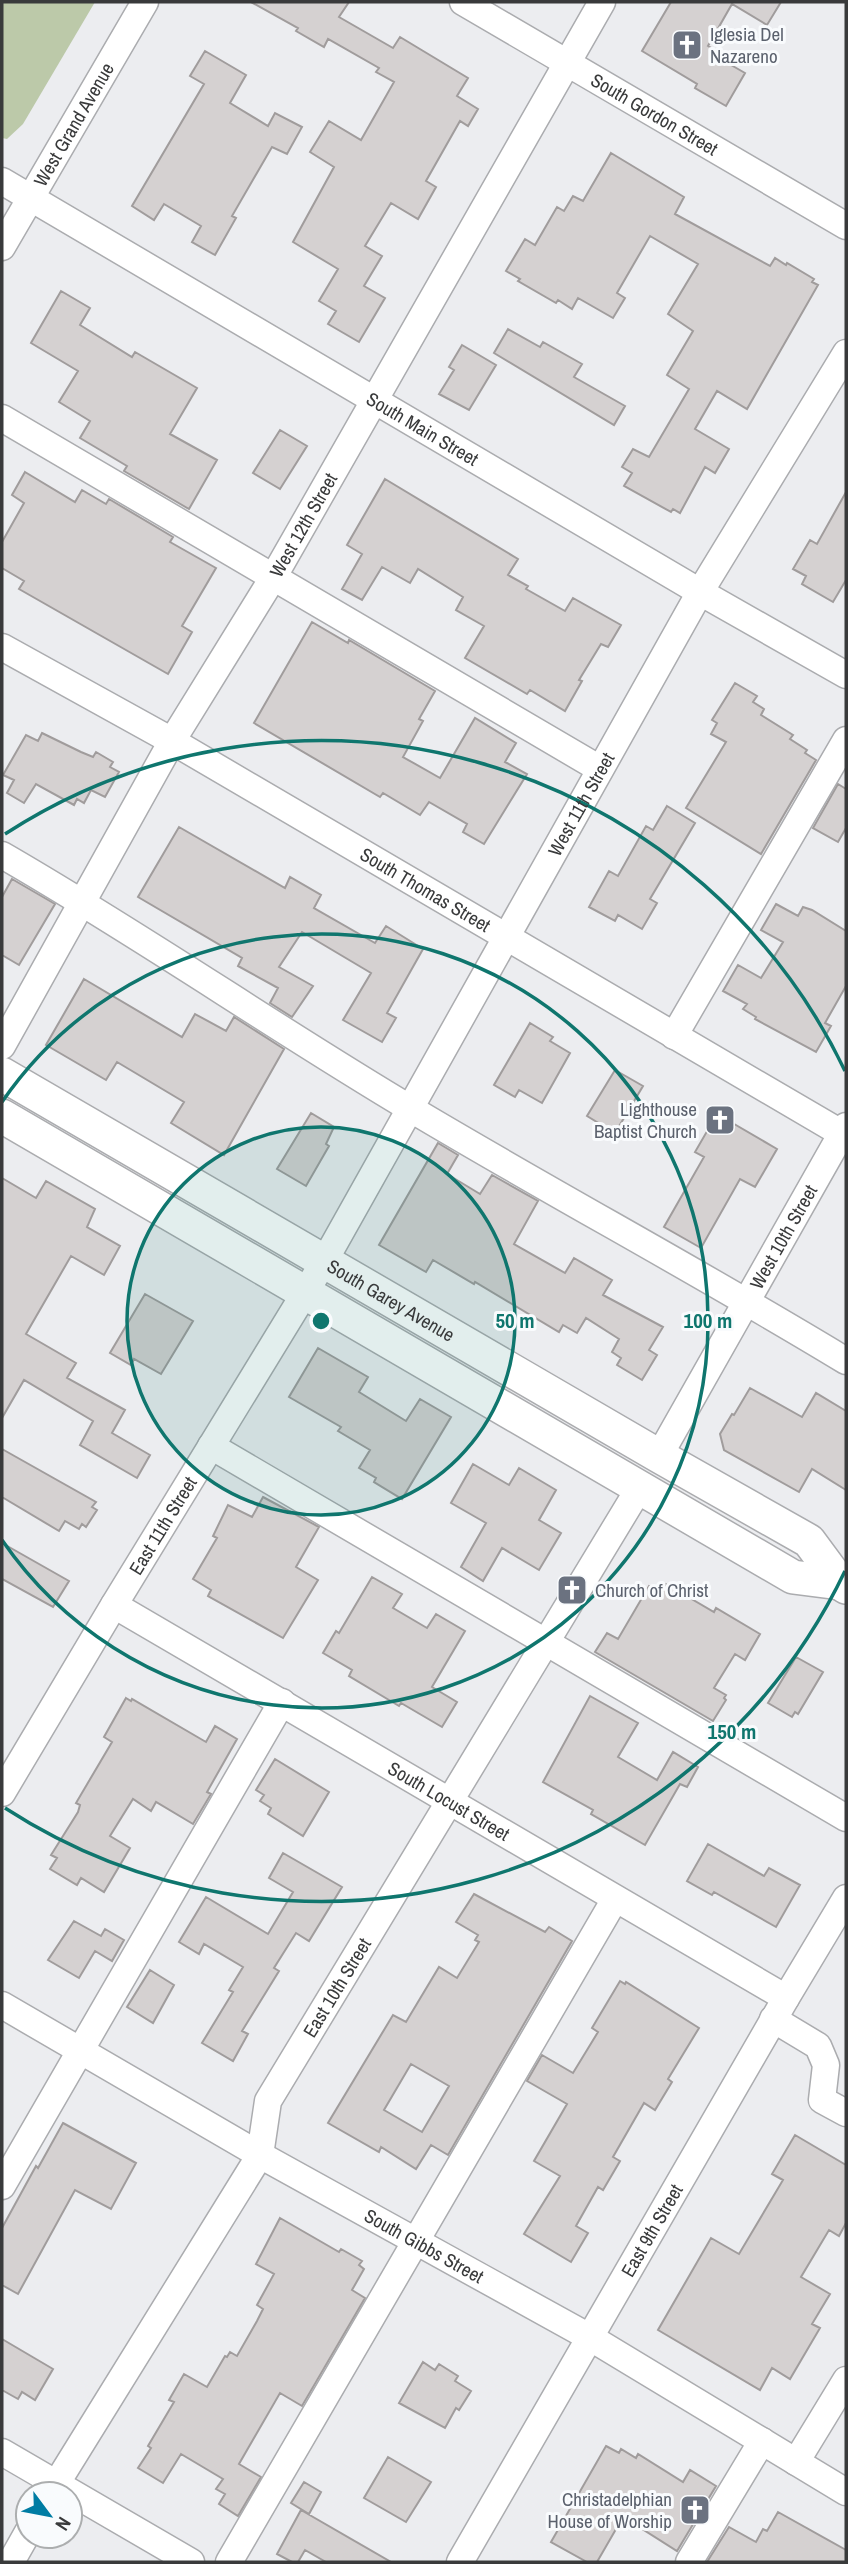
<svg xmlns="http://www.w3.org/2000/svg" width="848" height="2564" viewBox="0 0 848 2564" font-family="'Archivo Narrow',sans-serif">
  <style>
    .green { fill: #bcc9a9 }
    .building { fill: #d5d1d1; stroke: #a09c9c; stroke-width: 2; fill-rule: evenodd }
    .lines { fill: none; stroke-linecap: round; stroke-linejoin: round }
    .minor-casing { stroke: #abacaf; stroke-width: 29 }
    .major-casing { stroke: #abacaf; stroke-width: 36 }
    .minor { stroke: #fff; stroke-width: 26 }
    .major { stroke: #fff; stroke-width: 33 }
    .ring { fill: none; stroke: #0f766e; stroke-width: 3.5 }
    .labels { text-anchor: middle; stroke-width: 6; stroke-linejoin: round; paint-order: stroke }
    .worship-label { font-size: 19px; fill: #5b616d; stroke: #f9fbfd; text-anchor: start }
    .street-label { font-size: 19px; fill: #393a3b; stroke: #f9fbfd }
    .centre { fill: #0f766e; stroke: #f9fbfd; stroke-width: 3.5 }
    .ring-label { font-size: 21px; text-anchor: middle; font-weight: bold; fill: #0f766e; stroke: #f9fbfd; stroke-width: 6; stroke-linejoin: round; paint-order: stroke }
  </style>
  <rect width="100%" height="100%" fill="#ecedf0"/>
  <path class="green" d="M2,2H95L23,124L7,139L2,138Z"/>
  <path class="building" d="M251,2H349L339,17L393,48L400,37L468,78L457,96L478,109L468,126L460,121L426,181L436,187L418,219L391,203L365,246L382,256L364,286L385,298L359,342L328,324L336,311L319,301L338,269L293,242L334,167L310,152L329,121L361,140L394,82L376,72L379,68L328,39L324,47L296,31L298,28Z
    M671,2H781L767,25L732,4L708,46L715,50L712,54L745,73L726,106L695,88L697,84L642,51Z
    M205,51L246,75L230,103L268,126L275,113L302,127L287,154L272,147L232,216L236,218L215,255L192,242L201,226L164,204L154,220L132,206L204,84L190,76Z
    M611,153L684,197L675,214L770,266L775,258L786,265L787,263L814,279L812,282L818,285L747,409L717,391L695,429L729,449L715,473L705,467L680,513L673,509L671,512L624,486L632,473L622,467L633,449L649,457L689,389L667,375L693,331L668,314L698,264L650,236L617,293L625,298L613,318L578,298L572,309L558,300L556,303L518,281L520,279L506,271L525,239L535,245L557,207L564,211L573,196L583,201Z
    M61,291L90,308L80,325L132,357L135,352L197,388L170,434L217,460L189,509L124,471L127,466L80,438L90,421L59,402L78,371L31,343Z
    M508,329L540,347L543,342L582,364L574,377L625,406L614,425L494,353Z
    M462,345L496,365L469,410L439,394L454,370L449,367Z
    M280,430L307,446L280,489L253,473Z
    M25,472L75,502L82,490L106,504L109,499L173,537L170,542L216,568L182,626L192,632L168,674L19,589L24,581L2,568V542L24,503L12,495Z
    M385,479L518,559L508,575L528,586L526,589L565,611L573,598L621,625L608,647L601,644L579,680L582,681L565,711L530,690L527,694L465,658L484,626L456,610L463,597L418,569L410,583L382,567L362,600L342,589L362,554L347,545Z
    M846,492V580L833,602L802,584L806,576L793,569L810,540L817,544Z
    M312,622L348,643L349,640L435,691L419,719L423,721L403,757L440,778L475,718L516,743L505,762L527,774L484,844L463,832L467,824L429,802L420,815L383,793L380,797L254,723Z
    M735,683L757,696L753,702L764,709L761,715L793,735L790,739L807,750L805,753L816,760L761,854L686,808L726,742L711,734L717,723L712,720Z
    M42,733L81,752L93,757L96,752L113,762L110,767L119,772L105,797L91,790L84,803L77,799L74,805L36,784L24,803L7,793L14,780L3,775L26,735L38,741Z
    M838,784L846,789V828L838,842L813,828Z
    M667,806L695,823L650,899L657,903L642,929L618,915L615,921L589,907L609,871L618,876L646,826L653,830Z
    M179,827L285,888L290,877L321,895L314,908L375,943L386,926L423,949L387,1013L396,1018L382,1042L343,1020L371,973L302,932L279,967L313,986L292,1017L270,1003L278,988L238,966L242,958L138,897Z
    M12,879L55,904L19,965L2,955V897Z
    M776,904L798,916L803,907L812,910L846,931V986L825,1023L831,1026L816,1052L755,1019L756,1017L743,1009L747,1004L723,991L738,965L761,978L783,942L761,930Z
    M84,979L182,1037L195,1014L226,1031L234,1017L284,1049L224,1155L171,1123L184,1102L117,1062L106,1080L46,1045Z
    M530,1023L553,1037L550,1041L570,1053L542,1103L519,1090L515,1097L494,1085Z
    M615,1070L643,1086L615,1133L587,1116Z
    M311,1113L334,1127L326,1144L329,1146L306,1186L277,1169Z
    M717,1114L777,1149L755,1187L740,1179L701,1248L664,1227L704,1157L695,1152Z
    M438,1143L458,1155L447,1174L480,1194L492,1175L538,1201L514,1244L565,1273L574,1258L612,1280L603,1295L663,1327L649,1350L657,1355L642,1380L617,1365L621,1358L612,1352L619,1339L586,1318L577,1333L563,1325L559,1332L475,1282L474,1284L433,1260L426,1272L379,1245Z
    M2,1178L36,1198L46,1181L95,1209L87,1227L120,1246L104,1275L71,1256L26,1334L76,1363L67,1378L125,1410L112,1433L150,1455L137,1478L80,1445L93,1421L24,1380L2,1418Z
    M145,1294L193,1321L161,1374L134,1359L131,1365L110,1353Z
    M318,1348L368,1377L359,1392L406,1421L420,1399L451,1417L402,1499L374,1482L376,1478L359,1468L370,1450L338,1431L341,1427L289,1397Z
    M750,1388L802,1417L816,1393L846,1411V1490L812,1469L799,1492L724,1450L720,1434L732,1414L734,1415Z
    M2,1449L96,1502L92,1507L97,1510L86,1527L82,1524L79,1529L65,1521L59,1531L2,1497Z
    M473,1464L509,1485L519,1468L556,1490L539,1520L561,1533L539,1570L502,1548L483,1581L461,1567L486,1523L451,1503Z
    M263,1497L319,1527L296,1567L318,1580L283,1638L208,1596L211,1590L193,1579L217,1538L213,1536L228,1505L252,1517Z
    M2,1543L69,1581L53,1607L2,1579Z
    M372,1577L402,1594L393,1608L427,1628L436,1614L465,1631L432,1687L457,1702L442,1727L401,1703L399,1706L349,1676L352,1670L323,1653L336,1631L339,1633Z
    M666,1584L714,1612L716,1608L760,1634L745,1660L735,1654L714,1688L726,1695L724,1698L726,1700L713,1721L595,1652L607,1633L618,1639L649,1586L660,1592Z
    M796,1657L823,1672L798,1714L795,1712L792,1717L768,1703Z
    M590,1696L638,1723L618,1757L657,1780L673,1752L698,1767L687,1787L680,1784L645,1845L591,1814L593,1810L543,1782Z
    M126,1698L131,1701L132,1699L206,1742L215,1726L237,1739L207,1792L211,1794L193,1824L156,1802L151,1811L133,1799L110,1836L130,1848L104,1892L81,1878L77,1885L50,1869L57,1858L51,1855L78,1812L80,1805L76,1803L112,1742L104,1737Z
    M275,1759L329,1792L303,1836L268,1814L271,1808L260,1801L264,1795L256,1790Z
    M708,1844L764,1876L769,1868L800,1885L776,1927L714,1892L712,1895L687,1881Z
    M283,1853L342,1887L309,1941L296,1933L274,1968L279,1971L242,2031L248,2034L233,2061L202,2043L233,1992L229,1990L243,1967L204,1944L199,1954L179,1942L206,1897L268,1934L293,1892L269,1878Z
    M474,1894L545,1932L549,1927L572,1941L448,2155L431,2145L416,2169L381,2147L379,2152L328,2123L393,2015L406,2022L439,1967L457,1978L479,1942L475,1940L478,1935L456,1922ZM411,2064L449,2086L422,2132L384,2110Z
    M74,1921L101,1936L105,1929L124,1940L112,1961L95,1951L79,1978L48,1960Z
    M150,1970L174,1985L153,2023L127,2007Z
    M620,1981L625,1984L626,1982L699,2028L668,2079L672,2082L655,2110L644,2103L613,2157L620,2161L603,2190L598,2187L576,2226L588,2233L571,2262L524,2234L560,2176L534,2161L567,2104L527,2081L542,2055L573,2073L598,2032L592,2028Z
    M63,2123L136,2163L111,2209L75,2190L18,2294L2,2285V2228L36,2166L38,2168Z
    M795,2135L846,2165V2223L839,2236L829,2230L801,2277L830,2294L812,2324L820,2328L790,2379L772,2368L760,2390L658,2330L711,2238L739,2254L783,2180L772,2174Z
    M280,2218L339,2252L341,2249L362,2261L359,2265L364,2269L352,2290L365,2298L302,2406L280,2393L239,2464L261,2477L238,2516L219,2504L225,2494L216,2489L223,2479L181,2454L163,2483L138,2468L151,2448L148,2446L174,2402L169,2400L184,2374L207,2387L225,2356L227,2357L230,2352L237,2356L257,2321L263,2309L257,2305L274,2274L256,2264Z
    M2,2339L53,2369L35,2400L22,2392L18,2399L2,2390Z
    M423,2362L435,2370L439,2364L458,2376L455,2381L471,2391L459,2410L456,2408L445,2428L399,2403Z
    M606,2446L619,2453L621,2449L636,2458L638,2454L683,2482L690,2470L716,2486L677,2551L623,2517L597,2562H587L551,2542Z
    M388,2457L431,2482L406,2522L364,2498Z
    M304,2482L321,2492L309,2514L291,2503Z
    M301,2510L391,2562H326L305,2550L298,2562H292L277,2554Z
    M778,2512L846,2550V2562H707L729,2527L756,2542L763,2529L767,2531Z"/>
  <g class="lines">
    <g class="minor-casing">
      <g id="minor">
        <path id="s1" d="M463,2L846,226"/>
        <path id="s2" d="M2,181L700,592L846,675"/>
        <path id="s3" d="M2,247L145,2"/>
        <path d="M2,418L600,769"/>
        <path id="s4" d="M2,647L172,741L846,1136"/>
        <path d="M2,855C141,935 273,1027 411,1109C555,1195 703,1274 846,1361"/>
        <path d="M674,1036L846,740"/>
        <path id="s5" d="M2,1046L172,741L274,576L602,2"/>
        <path d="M211,1446L846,1818"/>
        <path id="s6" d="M659,1456L846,1126"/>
        <path id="s7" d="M114,1605L786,1998"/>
        <path id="s8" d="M2,1793L114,1605L325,1260L700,592L846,353"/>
        <path id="s9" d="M2,2005L260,2155L591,2338L846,2492"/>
        <path d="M773,2019L818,2046L826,2065L822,2100L846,2113"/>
        <path d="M2,2186L282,1702"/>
        <path d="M2,2452L191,2562"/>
        <path d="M796,2462L846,2380"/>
        <path id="s10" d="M50,2494L260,2155L268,2101L640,1487"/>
        <path d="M11,2562L28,2532"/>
        <path d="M229,2562L615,1899"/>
        <path id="s11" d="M460,2562L786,1998L846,1898"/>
        <path d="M689,2562L762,2441"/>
      </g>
    </g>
    <g class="major-casing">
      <g id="major">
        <path id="s12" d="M2,1074L659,1456L809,1541L840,1583L846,1587"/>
        <path d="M2,1116L793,1577L840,1583"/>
      </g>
    </g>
    <use href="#minor" class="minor"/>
    <use href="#major" class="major"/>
  </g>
  <circle cx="321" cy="1321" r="194" fill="#0f766e" fill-opacity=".12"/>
  <g class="ring">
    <circle cx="321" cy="1321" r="194"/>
    <path d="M2 1102A387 387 0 1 1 2 1540"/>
    <path d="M845 1571A581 581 0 0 1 5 1808M5 834A581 581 0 0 1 845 1071"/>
  </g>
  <defs>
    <g id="church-square" transform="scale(1.575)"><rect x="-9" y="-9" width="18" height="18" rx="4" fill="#6b7280" stroke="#f9fbfd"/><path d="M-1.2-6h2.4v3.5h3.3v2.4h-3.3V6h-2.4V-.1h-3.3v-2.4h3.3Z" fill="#fff"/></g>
  </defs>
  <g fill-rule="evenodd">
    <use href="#church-square" x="687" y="45"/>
    <use href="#church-square" x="720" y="1120"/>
    <use href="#church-square" x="572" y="1590"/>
    <use href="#church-square" x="695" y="2510"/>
  </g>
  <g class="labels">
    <g class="worship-label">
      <text x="710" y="41">Iglesia Del<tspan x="710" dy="22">Nazareno</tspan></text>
      <text x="697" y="1116" text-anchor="end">Lighthouse<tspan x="697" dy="22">Baptist Church</tspan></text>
      <text x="595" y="1597">Church of Christ</text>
      <text x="672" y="2506" text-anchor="end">Christadelphian<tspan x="672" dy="22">House of Worship</tspan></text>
    </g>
    <g class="street-label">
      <text dy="7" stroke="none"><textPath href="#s1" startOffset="222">South Gordon Street</textPath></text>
      <text dy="7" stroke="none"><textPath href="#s3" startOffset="142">West Grand Avenue</textPath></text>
      <text dy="7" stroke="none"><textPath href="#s2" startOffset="488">South Main Street</textPath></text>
      <text dy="7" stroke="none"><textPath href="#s5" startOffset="602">West 12th Street</textPath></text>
      <text dy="7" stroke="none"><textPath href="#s8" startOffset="1146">West 11th Street</textPath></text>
      <text dy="7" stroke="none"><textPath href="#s4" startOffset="488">South Thomas Street</textPath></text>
      <text dy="7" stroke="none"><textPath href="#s6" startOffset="252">West 10th Street</textPath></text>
      <text dy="7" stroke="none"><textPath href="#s12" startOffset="450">South Garey Avenue</textPath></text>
      <text dy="7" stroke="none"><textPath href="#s8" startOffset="312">East 11th Street</textPath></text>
      <text dy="7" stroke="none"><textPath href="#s7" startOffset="388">South Locust Street</textPath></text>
      <text dy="7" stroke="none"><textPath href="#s10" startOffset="586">East 10th Street</textPath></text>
      <text dy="7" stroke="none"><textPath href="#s11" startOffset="383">East 9th Street</textPath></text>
      <text dy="7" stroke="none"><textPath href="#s9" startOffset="486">South Gibbs Street</textPath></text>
    </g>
  </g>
  <circle cx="321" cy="1321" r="10" class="centre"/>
  <g class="ring-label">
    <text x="515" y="1328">50 m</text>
    <text x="708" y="1328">100 m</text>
    <text x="732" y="1739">150 m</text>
  </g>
  <rect width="848" height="2564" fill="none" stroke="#393a3b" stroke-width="7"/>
  <g transform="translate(49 2515) rotate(122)"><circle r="33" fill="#f9fbfd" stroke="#acaeaf" stroke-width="2"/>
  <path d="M0-5L12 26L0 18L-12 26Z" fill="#007ca3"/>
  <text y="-10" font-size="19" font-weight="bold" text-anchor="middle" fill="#393a3b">N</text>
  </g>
</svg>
